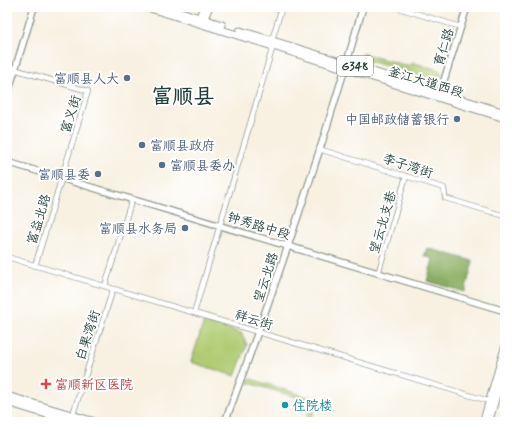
<svg xmlns="http://www.w3.org/2000/svg" width="512" height="429" viewBox="0 0 512 429" font-family="Mynerve,'LXGW WenKai TC',sans-serif">
  <style>
    .green { fill: #afca70; stroke: #678452 }
    .forest { fill: #8bae62; stroke: #55764b }
    .lines { fill: none; stroke-linecap: round; stroke-linejoin: round }
    .minor-casing { stroke: #8c978b; stroke-width: 6 }
    .tertiary-casing { stroke: #8c978b; stroke-width: 8 }
    .secondary-casing { stroke: #8c978b; stroke-width: 8 }
    .primary-casing { stroke: #8c978b; stroke-width: 9 }
    .minor { stroke: #fff; stroke-width: 4.5 }
    .tertiary { stroke: #fff; stroke-width: 5.5 }
    .secondary { stroke: #fff; stroke-width: 6 }
    .primary { stroke: #fff; stroke-width: 7 }
    .service-dot { fill: #5c6f8a; stroke: #fff; stroke-width: 1.5 }
    .health-dot { fill: #e0444e; stroke: #fff; stroke-width: 1.5 }
    .culture-dot { fill: #0f9aa8; stroke: #fff; stroke-width: 1.5 }
    .labels { text-anchor: middle; stroke-width: 4; stroke-linejoin: round; paint-order: stroke }
    .shield { fill: #fff; stroke: #627771; stroke-width: 1 }
    .shield-label { font-size: 12px; font-weight: bold; fill: #1f3d34 }
    .street-label { font-size: 13px; fill: #1f3d34; stroke: #fff }
    .service-label { font-size: 13px; fill: #4e5e75; stroke: #fff; text-anchor: end }
    .health-label { font-size: 13px; fill: #be3a42; stroke: #fff; text-anchor: start }
    .culture-label { font-size: 13px; fill: #0d838f; stroke: #fff; text-anchor: start }
    .town-label { font-size: 21px; font-weight: bold; fill: #1f3d34; stroke: #fff }
  </style>
  <rect width="100%" height="100%" fill="#fff"/>
  <filter id="ink" filterUnits="userSpaceOnUse"><feTurbulence type="fractalNoise" baseFrequency=".025" numOctaves="2"/><feDisplacementMap in="SourceGraphic" scale="8" xChannelSelector="R" yChannelSelector="G"/><feConvolveMatrix kernelMatrix="1 2 1 2 8 2 1 2 1" color-interpolation-filters="sRGB"/></filter>
  <filter id="wash" filterUnits="userSpaceOnUse"><feTurbulence type="fractalNoise" baseFrequency=".012" numOctaves="4" result="noise"/><feDisplacementMap in="SourceGraphic" scale="16" xChannelSelector="R" yChannelSelector="G"/><feGaussianBlur stdDeviation="0.9" result="paint"/><feColorMatrix in="noise" values="0 0 0 0 0 0 0 0 0 0 0 0 0 0 0 0 0 1.4 0 .05"/><feComposite in="paint" operator="in"/></filter>
  <g filter="url(#wash)">
    <rect width="100%" height="100%" fill="#f8f1e2"/>
    <path class="green" d="M362,53L407,66L414,63L439,70L442,74L441,76L434,80L366,60Z
      M204,321L241,333L247,345L235,376L191,362Z
      M248,378L318,400L310,422H305L310,407L306,400L249,383L246,382Z"/>
    <path class="forest" d="M427,248L473,261L465,292L427,281L433,259L424,256Z"/>
  </g>
  <g filter="url(#ink)">
    <g class="lines">
      <g class="minor-casing">
        <path id="minor" d="M395,7L461,27
          M272,40L282,7
          M7,67L88,91L35,266
          M319,149L444,188L445,198L505,216
          M7,257L492,402
          M378,274L406,176
          M105,286L132,199
          M194,313L273,46
          M74,411L113,289"/>
      </g>
      <g class="tertiary-casing">
        <path id="tertiary" d="M440,93L467,7
          M7,96L34,7
          M7,162L505,311
          M225,422C276,286 323,147 363,7"/>
      </g>
      <g class="secondary-casing">
        <path id="secondary" d="M198,23L203,7
          M203,23L209,7
          M483,422L505,346
          M489,422L505,366"/>
      </g>
      <g class="primary-casing">
        <path id="primary" d="M147,7L505,118
          M171,9L222,25
          M240,31L505,113
          M7,396L95,422
          M7,402L73,422"/>
      </g>
      <use href="#minor" class="minor"/>
      <use href="#tertiary" class="tertiary"/>
      <use href="#secondary" class="secondary"/>
      <use href="#primary" class="primary"/>
    </g>
  </g>
  <g class="service-dot">
    <circle cx="127" cy="78" r="4"/>
    <circle cx="457" cy="119" r="4"/>
    <circle cx="142" cy="145" r="4"/>
    <circle cx="162" cy="165" r="4"/>
    <circle cx="98" cy="174" r="4"/>
    <circle cx="185" cy="228" r="4"/>
  </g>
  <path class="health-dot" d="M44 378h4v4h4v4h-4v4h-4v-4h-4v-4h4z"/>
  <circle class="culture-dot" cx="285" cy="405" r="4"/>
  <g class="labels">
    <rect class="shield" x="337" y="56" width="36" height="20" rx="3"/>
    <g class="shield-label">
      <text x="355" y="70">G348</text>
    </g>
    <g class="street-label">
      <text transform="translate(443 47) rotate(-73)" y="5">育仁路</text>
      <text transform="translate(426 81) rotate(17)" y="5">釜江大道西段</text>
      <text transform="translate(70 114) rotate(-73)" y="5">富义街</text>
      <text transform="translate(408 165) rotate(18)" y="5">李子湾街</text>
      <text transform="translate(38 219) rotate(-73)" y="5">富益北路</text>
      <text transform="translate(382 222) rotate(-74)" y="5">望云北支巷</text>
      <text transform="translate(259 225) rotate(17)" y="5">钟秀路中段</text>
      <text transform="translate(265 277) rotate(-72)" y="5">望云北路</text>
      <text transform="translate(254 319) rotate(17)" y="5">祥云街</text>
      <text transform="translate(87 335) rotate(-72)" y="5">白果湾街</text>
    </g>
    <g class="service-label">
      <text x="119" y="83">富顺县人大</text>
      <text x="449" y="124">中国邮政储蓄银行</text>
      <text x="150" y="150" text-anchor="start">富顺县政府</text>
      <text x="170" y="170" text-anchor="start">富顺县委办</text>
      <text x="90" y="179">富顺县委</text>
      <text x="177" y="233">富顺县水务局</text>
    </g>
    <g class="health-label">
      <text x="55" y="389">富顺新区医院</text>
    </g>
    <g class="culture-label">
      <text x="293" y="410">住院楼</text>
    </g>
    <g class="town-label">
      <text x="183" y="103">富顺县</text>
    </g>
  </g>
  <rect width="512" height="429" fill="none" stroke="#fff" stroke-width="24"/>
</svg>
